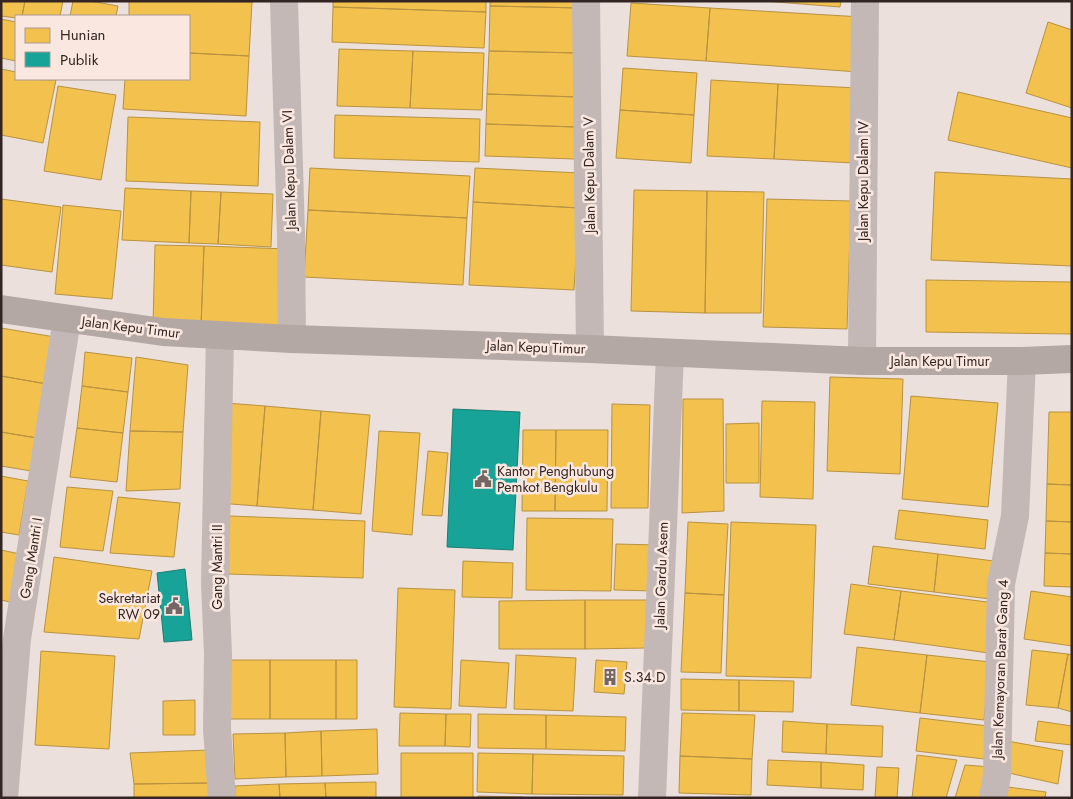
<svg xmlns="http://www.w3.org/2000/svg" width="1073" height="799" viewBox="0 0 1073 799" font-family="Jost,sans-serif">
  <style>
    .homes { fill: #f2c14e; stroke: #b99241 }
    .public { fill: #17a398; stroke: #1f7d75 }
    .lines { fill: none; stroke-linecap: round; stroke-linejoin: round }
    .street { stroke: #c3b8b5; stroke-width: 28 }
    .secondary { stroke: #b4a8a5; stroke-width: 28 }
    .labels { text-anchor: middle; stroke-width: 5; stroke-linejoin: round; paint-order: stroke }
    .street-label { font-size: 14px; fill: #332524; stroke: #fae8e0 }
    .poi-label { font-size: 14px; fill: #332524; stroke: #fae8e0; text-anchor: start }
  </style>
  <rect width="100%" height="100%" fill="#ebe0db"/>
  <path class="homes" d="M1,1H25L22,16H16V18L1,16Z
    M25,1H63L60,16H22Z
    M73,1H90L118,6L116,16H70Z
    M129,1L252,2L249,56L189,53V16H129Z
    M333,1H486V12L333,7Z
    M490,1H581L580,8L490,6Z
    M764,1H841L840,7Z
    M631,3L710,8L706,61L627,56Z
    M490,6L580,8L579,53L489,51Z
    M333,7L486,12L484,48L332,42Z
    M710,8L862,17L858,72L706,61Z
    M1,19L16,22V61L1,58Z
    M1048,22L1072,30V108L1026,93Z
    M339,49L413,51L410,108L337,106Z
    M413,51L484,53L482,110L410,108Z
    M489,51L579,53L578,97L487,94Z
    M189,53L249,56L246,116L123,109L125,79H189Z
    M623,68L697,73L694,115L620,110Z
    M1,69L16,72V79L56,80L43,143L1,135Z
    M711,80L778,84L774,159L707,156Z
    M778,84L857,88L854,163L774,159Z
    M58,86L116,95L101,180L44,171Z
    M958,92L1072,118V168L948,140Z
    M487,94L578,97L576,127L486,124Z
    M620,110L694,115L691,163L616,158Z
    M335,115L480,119L479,162L334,158Z
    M128,117L260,122L258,186L126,181Z
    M486,124L576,127L575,159L485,156Z
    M310,168L470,176L467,218L308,210Z
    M475,168L580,173L579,208L473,202Z
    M935,172L1072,179V266L931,260Z
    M125,188L191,191L189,243L122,240Z
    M634,190L707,191L705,313L631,311Z
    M191,191L221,192L218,244L189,243Z
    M707,191L764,192L761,313H705Z
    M221,192L273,194L271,247L218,244Z
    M1,199L61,207L52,272L1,265Z
    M767,199L851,201L847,329L763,327Z
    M473,202L579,208L574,290L469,285Z
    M63,205L121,211L112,299L55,294Z
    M308,210L467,218L463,285L304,277Z
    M155,245L204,246L201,326L153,325Z
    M204,246L288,249L286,328L201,326Z
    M926,280L1072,282V334L926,332Z
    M1,328L55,337L47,384L1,376Z
    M85,352L132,358L128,392L82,386Z
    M136,357L188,365L183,432L130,431Z
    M1,376L47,384L37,438L1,432Z
    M830,377L903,379L900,474L827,471Z
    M82,386L128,392L123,433L77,428Z
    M911,396L998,403L988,507L902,499Z
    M683,399H723L724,511L682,513Z
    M762,401L815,402L813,499L760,497Z
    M226,403L265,406L257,506L218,503Z
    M612,404L650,405L648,508H611Z
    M265,406L321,411L313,510L257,506Z
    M321,411L370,415L361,514L313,510Z
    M1049,412H1072V485L1047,484Z
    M759,423V483H726V424Z
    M77,428L123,433L117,482L70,477Z
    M523,430H556L555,511H522Z
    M556,430H608L607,511H555Z
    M130,431L183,432L180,489L126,491Z
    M379,431L420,433L412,535L372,531Z
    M1,432L37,438L31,471L1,466Z
    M428,451L448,453L442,516L422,515Z
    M1,476L28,481L19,535L1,532Z
    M1047,484L1072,485V522L1046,521Z
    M67,487L113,491L103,551L60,547Z
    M118,497L180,503L174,557L110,553Z
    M899,510L988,520L985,549L895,539Z
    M229,516L365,521L363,578L226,574Z
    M527,518L613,519L611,591L526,590Z
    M1046,521L1072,522V554L1045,553Z
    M688,522L728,524L724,595L685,593Z
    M731,522L816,525L811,678L726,676Z
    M616,544L658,545L655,591L614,590Z
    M873,546L938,554L934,592L868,584Z
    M1,550L20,554L10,602L1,600Z
    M1045,553L1072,554V587L1044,586Z
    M938,554L994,561L990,599L934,592Z
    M54,557L152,571L139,639L44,632Z
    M463,561L513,563L512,598L462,597Z
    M851,584L901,591L894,640L844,634Z
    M398,588L455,590L451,709L394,707Z
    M901,591L995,603L989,653L894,640Z
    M1031,591L1072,597V646L1024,639Z
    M685,593L724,595L721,673L681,672Z
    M585,600H647V648L585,649Z
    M585,600V649H499V601Z
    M857,647L927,655L920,713L851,705Z
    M1032,650L1068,654L1058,708L1026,705Z
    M41,651L115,656L109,749L35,745Z
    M1068,654L1072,655V712L1058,708Z
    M516,655L576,658L573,711L514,709Z
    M927,655L990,662L984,720L920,713Z
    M227,660H270V719H227Z
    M270,660H336V719H270Z
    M336,660H357V719H336Z
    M461,660L509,663L506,708L459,706Z
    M596,660L627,662L624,694L594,692Z
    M681,679L739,680V711L681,710Z
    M739,680L794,681L793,712L739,711Z
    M195,700V735H163V701Z
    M400,713L446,714L445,746H399Z
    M682,713L755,715L752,759L680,756Z
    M446,714H471L470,747L445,746Z
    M478,714L546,715V749L478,748Z
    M546,715L626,717L625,751L546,749Z
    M920,718L988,726L984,759L916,751Z
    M783,721L827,724L826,754L782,752Z
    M1038,721L1072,726V745L1035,741Z
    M827,724L883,726L882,757L826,754Z
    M377,729L378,774L322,776L321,731Z
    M321,731L322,776L286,777L285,733Z
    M285,733L286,777L235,779L233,734Z
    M1007,741L1063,751L1058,784L1004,772Z
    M209,750L210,783L134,784L130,753Z
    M401,753H473V798H401Z
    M478,753L533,754L532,794L477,792Z
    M533,754L624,756L623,795L532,794Z
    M917,755L957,760L946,798H912Z
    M680,756L752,759L751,795L679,793Z
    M768,760L821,762V788L767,785Z
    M821,762L864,765L863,790L821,788Z
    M965,765L991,767L984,798H955Z
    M877,767L899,768L897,798H875Z
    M376,782V798H326L325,783Z
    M210,783L211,798H134V784Z
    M325,783L326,798H280L279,784Z
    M279,784L280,798H235V786Z
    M1000,786L1046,792L1045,798H998Z
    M478,796L523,797V798H478Z"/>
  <path class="public" d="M453,409L520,412L513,550L447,547Z
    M185,569L192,640L164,642L157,573Z"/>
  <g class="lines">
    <path class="street" d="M284,1L291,234L292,339
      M586,1L590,349
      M220,336L215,583L218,654L217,729L222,798
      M862,361L865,1
      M4,798L17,639L67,319
      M652,798L670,353
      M993,798L997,775L1001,584L1015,516L1022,361"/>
    <path class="secondary" d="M1,309L163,332L292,339L590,349L862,361H1022L1072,359"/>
  </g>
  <defs>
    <g id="civic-bare" transform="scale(1.35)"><path d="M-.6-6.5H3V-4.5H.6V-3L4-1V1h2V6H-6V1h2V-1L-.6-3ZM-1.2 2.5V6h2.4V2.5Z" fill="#736664" stroke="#fae8e0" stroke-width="2.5" paint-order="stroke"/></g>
    <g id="building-bare" transform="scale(1.35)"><path d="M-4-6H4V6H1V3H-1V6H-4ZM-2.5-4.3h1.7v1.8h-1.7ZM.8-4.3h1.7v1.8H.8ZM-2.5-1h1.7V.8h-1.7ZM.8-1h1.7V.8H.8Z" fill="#736664" stroke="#fae8e0" stroke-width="2.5" paint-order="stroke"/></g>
  </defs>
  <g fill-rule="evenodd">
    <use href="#civic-bare" x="483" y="479"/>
    <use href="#civic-bare" x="174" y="606"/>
    <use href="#building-bare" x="610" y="677"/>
  </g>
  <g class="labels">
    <g class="street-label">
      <text transform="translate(289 170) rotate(-92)" y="5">Jalan Kepu Dalam VI</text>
      <text transform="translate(589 175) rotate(-91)" y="5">Jalan Kepu Dalam V</text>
      <text transform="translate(863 181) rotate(-90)" y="5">Jalan Kepu Dalam IV</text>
      <text transform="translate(131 327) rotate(7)" y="5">Jalan Kepu Timur</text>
      <text transform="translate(536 347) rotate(2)" y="5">Jalan Kepu Timur</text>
      <text x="940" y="366">Jalan Kepu Timur</text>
      <text transform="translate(31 558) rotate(-81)" y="5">Gang Mantri I</text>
      <text transform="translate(217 567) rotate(-90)" y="5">Gang Mantri II</text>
      <text transform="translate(661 575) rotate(-88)" y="5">Jalan Gardu Asem</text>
      <text transform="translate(1000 669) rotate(-88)" y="5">Jalan Kemayoran Barat Gang 4</text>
    </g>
    <g class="poi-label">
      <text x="497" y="476">Kantor Penghubung<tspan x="497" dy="16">Pemkot Bengkulu</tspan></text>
      <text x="160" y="603" text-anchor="end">Sekretariat<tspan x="160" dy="16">RW 09</tspan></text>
      <text x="624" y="682">S.34.D</text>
    </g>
  </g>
  <rect width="1073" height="799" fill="none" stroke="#332524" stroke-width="5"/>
  <rect x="15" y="15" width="175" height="65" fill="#fae8e0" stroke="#aa9a95"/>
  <rect x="25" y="28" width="25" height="15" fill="#f2c14e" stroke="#aa9a95"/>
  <text x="60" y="40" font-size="15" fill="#332524">Hunian</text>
  <rect x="25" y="52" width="25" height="15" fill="#17a398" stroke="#aa9a95"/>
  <text x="60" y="65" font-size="15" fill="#332524">Publik</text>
</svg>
